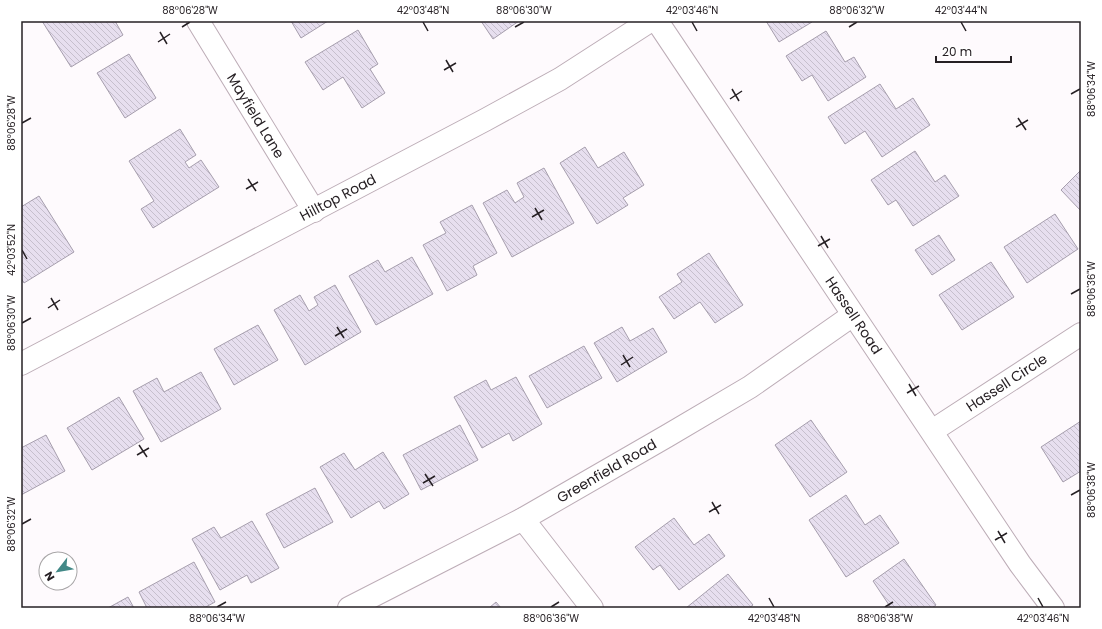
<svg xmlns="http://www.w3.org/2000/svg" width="1102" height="629" viewBox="0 0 1102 629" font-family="Poppins,sans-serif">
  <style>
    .building { fill: url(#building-back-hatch); stroke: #a69ead }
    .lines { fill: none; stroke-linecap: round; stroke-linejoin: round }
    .street-casing { stroke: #bdadb7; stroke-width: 24 }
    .secondary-casing { stroke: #bdadb7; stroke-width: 24 }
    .street { stroke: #fff; stroke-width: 22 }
    .secondary { stroke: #fff; stroke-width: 22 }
    .ticks { fill: none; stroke: #262024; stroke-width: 1.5 }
    .labels { text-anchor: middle; stroke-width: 3; stroke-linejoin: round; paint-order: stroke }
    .street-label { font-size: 14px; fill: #262024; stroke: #fff }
    .neatline { fill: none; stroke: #262024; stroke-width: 1.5 }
    .ticks-label { font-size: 10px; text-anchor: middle; fill: #262024 }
  </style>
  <defs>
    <pattern id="building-back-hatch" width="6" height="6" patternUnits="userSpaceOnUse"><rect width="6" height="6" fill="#e7dfef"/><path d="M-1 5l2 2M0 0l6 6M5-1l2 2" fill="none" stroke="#c6bfcd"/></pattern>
  </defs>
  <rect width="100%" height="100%" fill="#fefafd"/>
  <path class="building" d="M42,21H115L123,35L71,67Z
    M291,21H328L301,38Z
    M481,21H519L493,39Z
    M766,21H811L812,22L779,42Z
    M358,30L378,64L370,69L385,93L362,108L343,77L323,90L305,62Z
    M826,31L845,62L854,57L866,77L828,101L812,75L802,81L786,56Z
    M129,54L156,98L125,118L97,73Z
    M880,84L896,109L913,98L930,125L882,157L865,131L845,144L828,117Z
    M180,129L196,155L185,162L189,168L201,160L219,187L153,228L141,209L154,201L129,161Z
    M585,147L598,168L624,152L644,185L623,198L628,205L597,224L560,163Z
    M915,151L935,182L945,175L959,196L913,226L896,200L888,205L871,180Z
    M544,168L574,223L512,257L483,203L507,190L515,203L524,197L517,183Z
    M1081,170V211L1061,190Z
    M39,196L74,252L24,283L21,278V207Z
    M472,205L497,253L473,266L477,275L447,291L423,245L446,233L440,222Z
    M1055,214L1078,249L1027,283L1004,247Z
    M939,235L955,260L932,275L915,250Z
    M709,253L743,305L715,323L700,302L674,319L659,297L682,282L677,274Z
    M412,257L433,294L376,325L349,276L378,260L385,272Z
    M991,262L1014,297L962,330L939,295Z
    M335,285L361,332L305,365L274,310L300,295L309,311L318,305L314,297Z
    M258,325L278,360L234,385L214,349Z
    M622,327L630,341L653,328L667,352L617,382L594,343Z
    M584,346L602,378L547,408L529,376Z
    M201,372L221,409L161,442L133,391L157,378L164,392Z
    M516,377L542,424L513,441L509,433L482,448L454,397L486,380L491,390Z
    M119,397L144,439L92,470L67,428Z
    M811,420L847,472L810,497L775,445Z
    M1081,421V471L1063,482L1041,447Z
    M460,425L478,460L421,490L403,455Z
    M46,435L65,471L21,495V448Z
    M383,452L409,494L384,509L379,501L351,518L320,467L344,453L355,470Z
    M315,488L333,522L284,548L266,514Z
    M846,495L865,525L880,515L899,543L846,577L809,520Z
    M674,518L694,545L709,534L725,556L679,590L660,565L653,570L635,547Z
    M252,521L279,568L251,583L247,575L220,590L192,539L214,527L221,538Z
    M904,559L936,605L932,608H891L873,581Z
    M194,562L215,602L204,608H147L139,592Z
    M728,574L753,605L749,608H686Z
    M128,597L134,608H108Z
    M496,602L501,608H489Z"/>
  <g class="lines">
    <g class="street-casing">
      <g id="street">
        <path id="s1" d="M198,21L314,211"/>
        <path id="s2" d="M21,364L485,120L560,79L650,21"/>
        <path id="s3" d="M932,431L1081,334"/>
        <path d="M523,519L592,608"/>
        <path id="s4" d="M349,608L523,519L667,436L750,387L853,315"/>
      </g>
    </g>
    <g class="secondary-casing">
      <g id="secondary">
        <path id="s5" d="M657,21L1020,564L1053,608"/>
      </g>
    </g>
    <use href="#street" class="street"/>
    <use href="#secondary" class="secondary"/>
  </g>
  <path class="ticks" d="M423,22L428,31M692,22L697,31M961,22L966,31M182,27L190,22M515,27L524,22M849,27L857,22M160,32L167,44M158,42L170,34M446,60L453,72M444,70L456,63M732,89L739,101M1071,94L1080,89M730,99L742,91M1018,118L1026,130M22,123L31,118M1016,127L1028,120M248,179L256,191M246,189L258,182M535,208L542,220M532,217L544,210M821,236L828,248M818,246L830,239M22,250L27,259M1071,294L1080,289M51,298L58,310M48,308L60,300M22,323L31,318M337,327L344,338M335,336L347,329M623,355L630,367M621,365L633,357M909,384L916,396M907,393L919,386M139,445L147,457M137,455L149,448M425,474L433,486M423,483L435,476M1071,495L1080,490M712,502L719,514M709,512L721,505M22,524L31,519M998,531L1005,543M995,540L1007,533M769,598L774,607M1038,598L1043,607M217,607L226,602M551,607L559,602M885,607L893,602"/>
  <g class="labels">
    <g class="street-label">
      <text dy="5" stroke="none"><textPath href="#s1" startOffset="111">Mayfield Lane</textPath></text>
      <text dy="5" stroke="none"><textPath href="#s2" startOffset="358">Hilltop Road</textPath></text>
      <text dy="5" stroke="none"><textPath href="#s5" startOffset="354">Hassell Road</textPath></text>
      <text dy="5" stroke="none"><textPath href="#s3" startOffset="89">Hassell Circle</textPath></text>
      <text dy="5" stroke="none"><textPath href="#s4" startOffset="292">Greenfield Road</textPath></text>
    </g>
  </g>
  <rect width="1102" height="629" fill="none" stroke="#ffffff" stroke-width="44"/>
  <g transform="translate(58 571) rotate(239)"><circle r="19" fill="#ffffff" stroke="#a8a6a7"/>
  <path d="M0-3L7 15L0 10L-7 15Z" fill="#428987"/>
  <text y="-6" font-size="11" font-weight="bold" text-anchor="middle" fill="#262024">N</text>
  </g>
  <path d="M936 56v6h75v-6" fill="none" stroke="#262024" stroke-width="2"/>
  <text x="942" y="56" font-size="12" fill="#262024" stroke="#ffffff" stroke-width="3" paint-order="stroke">20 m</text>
  <rect x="22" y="22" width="1058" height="585" class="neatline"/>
  <g class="ticks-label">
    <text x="190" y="14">88°06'28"W</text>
    <text x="423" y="14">42°03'48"N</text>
    <text x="524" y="14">88°06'30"W</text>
    <text x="692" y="14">42°03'46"N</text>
    <text x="857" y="14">88°06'32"W</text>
    <text x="961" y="14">42°03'44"N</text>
    <text transform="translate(1091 89) rotate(-90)" y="4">88°06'34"W</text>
    <text transform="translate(11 123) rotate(-90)" y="4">88°06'28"W</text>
    <text transform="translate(11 250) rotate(-90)" y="4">42°03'52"N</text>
    <text transform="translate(1091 289) rotate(-90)" y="4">88°06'36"W</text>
    <text transform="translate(11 323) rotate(-90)" y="4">88°06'30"W</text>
    <text transform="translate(1091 490) rotate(-90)" y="4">88°06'38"W</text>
    <text transform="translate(11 524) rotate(-90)" y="4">88°06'32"W</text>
    <text x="217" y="622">88°06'34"W</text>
    <text x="551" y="622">88°06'36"W</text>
    <text x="774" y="622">42°03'48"N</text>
    <text x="885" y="622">88°06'38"W</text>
    <text x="1043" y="622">42°03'46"N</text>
  </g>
</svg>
